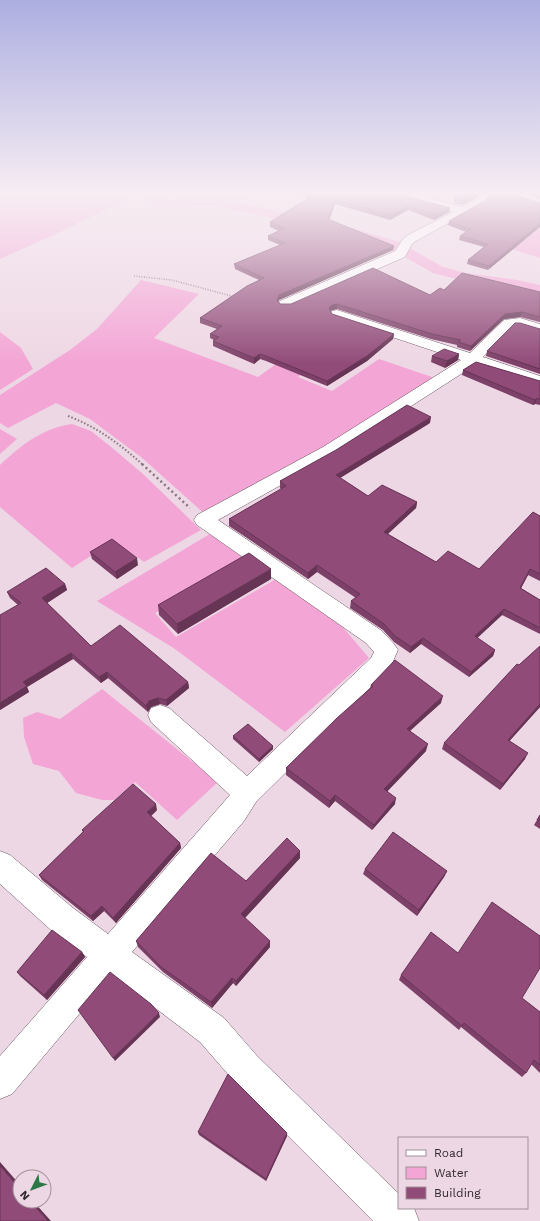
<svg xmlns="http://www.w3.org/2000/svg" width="540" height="1221" viewBox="0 0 540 1221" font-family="'Work Sans',sans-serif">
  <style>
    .water { fill: #f3a5d5 }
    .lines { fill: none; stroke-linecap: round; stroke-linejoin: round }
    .canal { fill: #f3a5d5; fill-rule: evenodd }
    .minor-casing { stroke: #64515c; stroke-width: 1 }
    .path-far2 { stroke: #86777f; stroke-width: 1.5; stroke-dasharray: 1 1.5; stroke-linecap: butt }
    .path-far1 { stroke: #86777f; stroke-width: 2; stroke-dasharray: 1.5 2; stroke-linecap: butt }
    .path { stroke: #86777f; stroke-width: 2.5; stroke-dasharray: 2 3; stroke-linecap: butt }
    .minor { fill: #fff; fill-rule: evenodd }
    .wall { fill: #7d4068 }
    .shaded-wall { fill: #663455 }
    .building { fill: #914b79; stroke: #663455 }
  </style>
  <rect width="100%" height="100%" fill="#eed7e4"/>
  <path class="water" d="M0,193H112L130,198L62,231L0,259Z
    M200,193H257C236,204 222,198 200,193Z
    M532,226L540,228V258L499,245Z
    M141,280L199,294L154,338L258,377L290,354L314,363L298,377L332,391L379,359L435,378L348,434L206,515L141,457L90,419L56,403L8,428L0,423V395L70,350L97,329Z
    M0,332L21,348L33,369L0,390Z
    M72,424L91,431L110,446L143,474L201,530L144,562L114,541L72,568L0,507V465C21,445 43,428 72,424Z
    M0,429L17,439L0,454Z
    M210,534L249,561L155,613L176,637L276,579L341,625L369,658L285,732L175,649L97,601Z
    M102,689L218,782L177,820L135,782L114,800H102L76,793L59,771L33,764L24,737L23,718L37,712L60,719Z"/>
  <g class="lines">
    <path class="canal" d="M142,193H154L157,196L165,200L215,198L310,218L314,219L316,222L314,225L310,226L215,206L163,208L149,202Z
      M352,228L399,242L443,267L465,273L517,280L540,285V293L517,288L465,281L433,273L389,248L347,235L346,232L347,229Z"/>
    <g class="minor-casing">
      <path id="minor" d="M388,193L415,194L462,207L475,200L481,193H493L483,204L416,241L412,244L405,257L290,307L285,308L280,307L278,304L280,301L395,251L403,239L408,235L453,212L413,200L390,195Z
        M504,193H521L540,199V206L506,195Z
        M337,310L470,353L504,320L520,318L540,324V333L519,326L513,327L483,357L540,376V386L475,365L335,455L218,520L382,631L394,644L398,650L389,670L256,802L244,821L132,952L224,1018L257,1056L399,1194V1208H414L419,1221H373L233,1080L200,1042L112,975L12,1094L0,1099V1056L87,957L51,930L0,884V851L10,855L73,908L108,934L230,795L151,722L148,715L151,708L160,705L169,708L247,776L371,658L374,652L366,643L197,525L194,520L197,515L323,447L461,360L332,317L330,314L332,311Z"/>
    </g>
    <path class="path-far2" d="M134,276L172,280L235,297"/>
    <path class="path-far1" d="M68,416C97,427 120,444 143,465"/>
    <path class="path" d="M142,464L190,508"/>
    <use href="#minor" class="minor"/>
  </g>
  <path class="wall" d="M293,193H393L450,208L449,212L434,220L408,210L390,220L335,204L329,220L394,246L393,250L279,300L278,302L280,304H291L430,295L444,290L540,292V322L520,317L504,319L470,351L457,347V345L431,339L337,309L332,310L330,311L332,314L394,334L393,339L367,361L327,386L266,361L260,359L254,364L213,346V341L214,340L210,338V334L217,329L200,323V318L259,280L235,269L234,264L280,245L268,240V236L279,231L270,227V222L308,198Z
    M457,193H480L474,199L462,205L454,203Z
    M508,193L488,270L467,264L468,260L484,247L459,240L460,236L466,232L448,225L449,221L485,201Z
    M526,193H540V198Z
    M540,329V374L486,356L487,351Z
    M459,354L458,360L445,368L431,362L432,356Z
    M463,370L540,381V405L535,404L533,405L462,375Z
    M430,423L340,478L368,496L417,502L416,508L388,534L436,562L479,569L540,516V581L528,575L521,588L540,600V634L502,615L477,638L495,650L493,656L469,677L421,644L410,653L394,642L383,630L350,608L351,601L356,598L317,572L308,579L229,526V519L281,489L280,488V481Z
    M90,552L138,565L117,579L92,559Z
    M271,579L178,634L159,615L158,605Z
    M65,584L67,590L47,603L91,646L188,682L189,688L167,706L160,704L151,707L148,712L108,678L101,683L73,659L27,687L29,692L0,710L18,605L10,598L7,592Z
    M540,646V707L509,741L525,759L500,790L442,749L444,743L519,665Z
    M371,685L441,703L410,731L426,751L387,791L395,804L372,830L335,801L329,808L286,775V768L370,688Z
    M233,736L273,749L259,762L233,739Z
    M157,810L151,816L180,843L181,848L116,923L104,911L93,921L42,880L39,875L83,832L82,830Z
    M540,815V829L534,825Z
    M300,851V858L245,918L270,947L236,986L233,983L212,1008L163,972L138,947L136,941Z
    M365,869L447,871L444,877L417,916L363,874Z
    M82,952L85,957L47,1000L20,976L17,972Z
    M401,975L522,998L540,1012V1073L531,1064L526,1073L522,1077L461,1027L459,1030L399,980Z
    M198,1132L287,1136L266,1181L199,1135Z"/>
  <path class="shaded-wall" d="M477,193H480L474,199L462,205L463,201Z
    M335,199V204L328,224V219Z
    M409,206L408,210L390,220V215Z
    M450,208L449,212L434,220L435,215Z
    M540,223V227L488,270L489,266Z
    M394,246L393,250L279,300L277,305V300L279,295Z
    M337,304V309L332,310L329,313V308L332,305Z
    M522,312L520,317L504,319L470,351L471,346L505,314Z
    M394,334L393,339L367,361L327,386V381Z
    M260,354V359L254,364V358Z
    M459,354L458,360L445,368L447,361Z
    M537,398L535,404L533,405L535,400Z
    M431,417L430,423L335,481L336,475Z
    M417,502L416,508L383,538L384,532Z
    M137,558L138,565L117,579L115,572Z
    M317,565V572L308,579V573Z
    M271,569V579L178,634L177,624Z
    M530,569L528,575L518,594L520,588Z
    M65,584L67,590L44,605L42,598Z
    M504,609L502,615L473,642L475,636Z
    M423,638L421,644L410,653L411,647Z
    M495,650L493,656L469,677L471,672Z
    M71,653L73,659L27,687L29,692L0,710V703L23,682Z
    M107,672L108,678L101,683L99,677Z
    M188,682L189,688L167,706L166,700Z
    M443,696L441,703L405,735L407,729Z
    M158,698L160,704L151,707L148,712L146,706L149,701Z
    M540,704V707L505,746L508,740Z
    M428,744L426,751L383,796L384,789Z
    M273,746V749L259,762V759Z
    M528,753L525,759L500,790L503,784Z
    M335,795V801L329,808L330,801Z
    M396,798L395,804L372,830L374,825Z
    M156,804L157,810L149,818L147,812Z
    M180,843L181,848L116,923L113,918Z
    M300,851V858L242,921L241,914Z
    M447,871L444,877L417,916L419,910Z
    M102,906L104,911L93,921L91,916Z
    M270,941V947L236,986V981Z
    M82,952L85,957L47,1000L44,995Z
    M232,978L233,983L212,1008L211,1002Z
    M159,1013L160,1017L115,1061L113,1058Z
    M287,1133V1136L266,1181V1179Z
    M0,1162L20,1185V1189L0,1166Z
    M30,1201H33L51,1221H48Z"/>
  <path class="building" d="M306,193H393L450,208L435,215L409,206L390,215L335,199L328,219L394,246L279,295L277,300L280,304H291L373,268L430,295L440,288L444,290L462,273L540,292V317L522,312L505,314L471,346L458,342L461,340L432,334L337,304L332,305L329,308L332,314L394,334L367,356L327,381L266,356L260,354L254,358L213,341L219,337L210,334L222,326L200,318L247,286L264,278L234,264L285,243L268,236L285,228L270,222L313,195Z
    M457,193H477L475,195L463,201L455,199Z
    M492,193H508L540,203V223L489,266L468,260L488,244L460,236L471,229L449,221L485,201Z
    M515,323H520L540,329V369L487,351Z
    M444,349L459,354L447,361L432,356Z
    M476,362L540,381V400L537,398L535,400L463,370Z
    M407,405L431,417L336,475L368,496L382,485L417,502L384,532L436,562L448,551L479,569L533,512L540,516V574L530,569L520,588L540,600V628L504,609L475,636L495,650L471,672L423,638L411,647L395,636L384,624L351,601L360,594L317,565L308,573L229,519L286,486L280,481L336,450Z
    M112,539L137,558L115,572L90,552Z
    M249,553L271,569L177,624L158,605Z
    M46,568L65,584L42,598L91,646L120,625L188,682L166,700L158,698L149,701L146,706L107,672L99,677L71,653L23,682L27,686L0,703V615L21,603L7,592Z
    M540,646V704L508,740L528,753L503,784L444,743L517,664L519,665Z
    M395,660L443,696L407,729L428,744L384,789L396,798L374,825L335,795L330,801L286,768L337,718L373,686L371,685Z
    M248,724L273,746L259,759L233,736Z
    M133,784L156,804L147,812L180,843L113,918L102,906L91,916L39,875L84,831L82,830Z
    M540,815V821L537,820Z
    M393,832L447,871L419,910L365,869Z
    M287,838L300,851L241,914L270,941L236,981L232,978L211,1002L161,967L136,941L211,853L246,881Z
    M492,902L540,936V968L522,998L540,1012V1065L534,1060L526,1073L464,1023L462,1026L401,975L431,932L458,953Z
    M52,930L82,952L44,995L17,972Z
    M110,972L151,1004L159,1013L113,1058L78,1010Z
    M228,1074L287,1133L266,1179L198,1132Z
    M0,1166L20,1189V1201H30L48,1221H0Z"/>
  <linearGradient id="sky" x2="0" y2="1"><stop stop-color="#acaee0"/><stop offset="0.53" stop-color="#f7edf3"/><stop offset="1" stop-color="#f7edf3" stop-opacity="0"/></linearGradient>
  <rect width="540" height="364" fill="url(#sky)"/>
  <rect x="398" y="1137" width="130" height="72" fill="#eed7e4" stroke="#a2919a"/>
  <rect x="406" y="1150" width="20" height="6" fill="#ffffff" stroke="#a2919a"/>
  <text x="434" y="1157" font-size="12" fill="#30272c">Road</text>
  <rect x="406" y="1167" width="20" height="12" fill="#f3a5d5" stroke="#a2919a"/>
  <text x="434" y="1177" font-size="12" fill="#30272c">Water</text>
  <rect x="406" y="1187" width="20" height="12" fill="#914b79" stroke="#a2919a"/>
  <text x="434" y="1197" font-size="12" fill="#30272c">Building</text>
  <g transform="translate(32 1189) rotate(228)"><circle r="19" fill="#eed7e4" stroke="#a2919a"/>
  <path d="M0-3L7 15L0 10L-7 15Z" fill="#2b7745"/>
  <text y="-6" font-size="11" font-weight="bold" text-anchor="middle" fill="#30272c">N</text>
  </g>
</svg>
